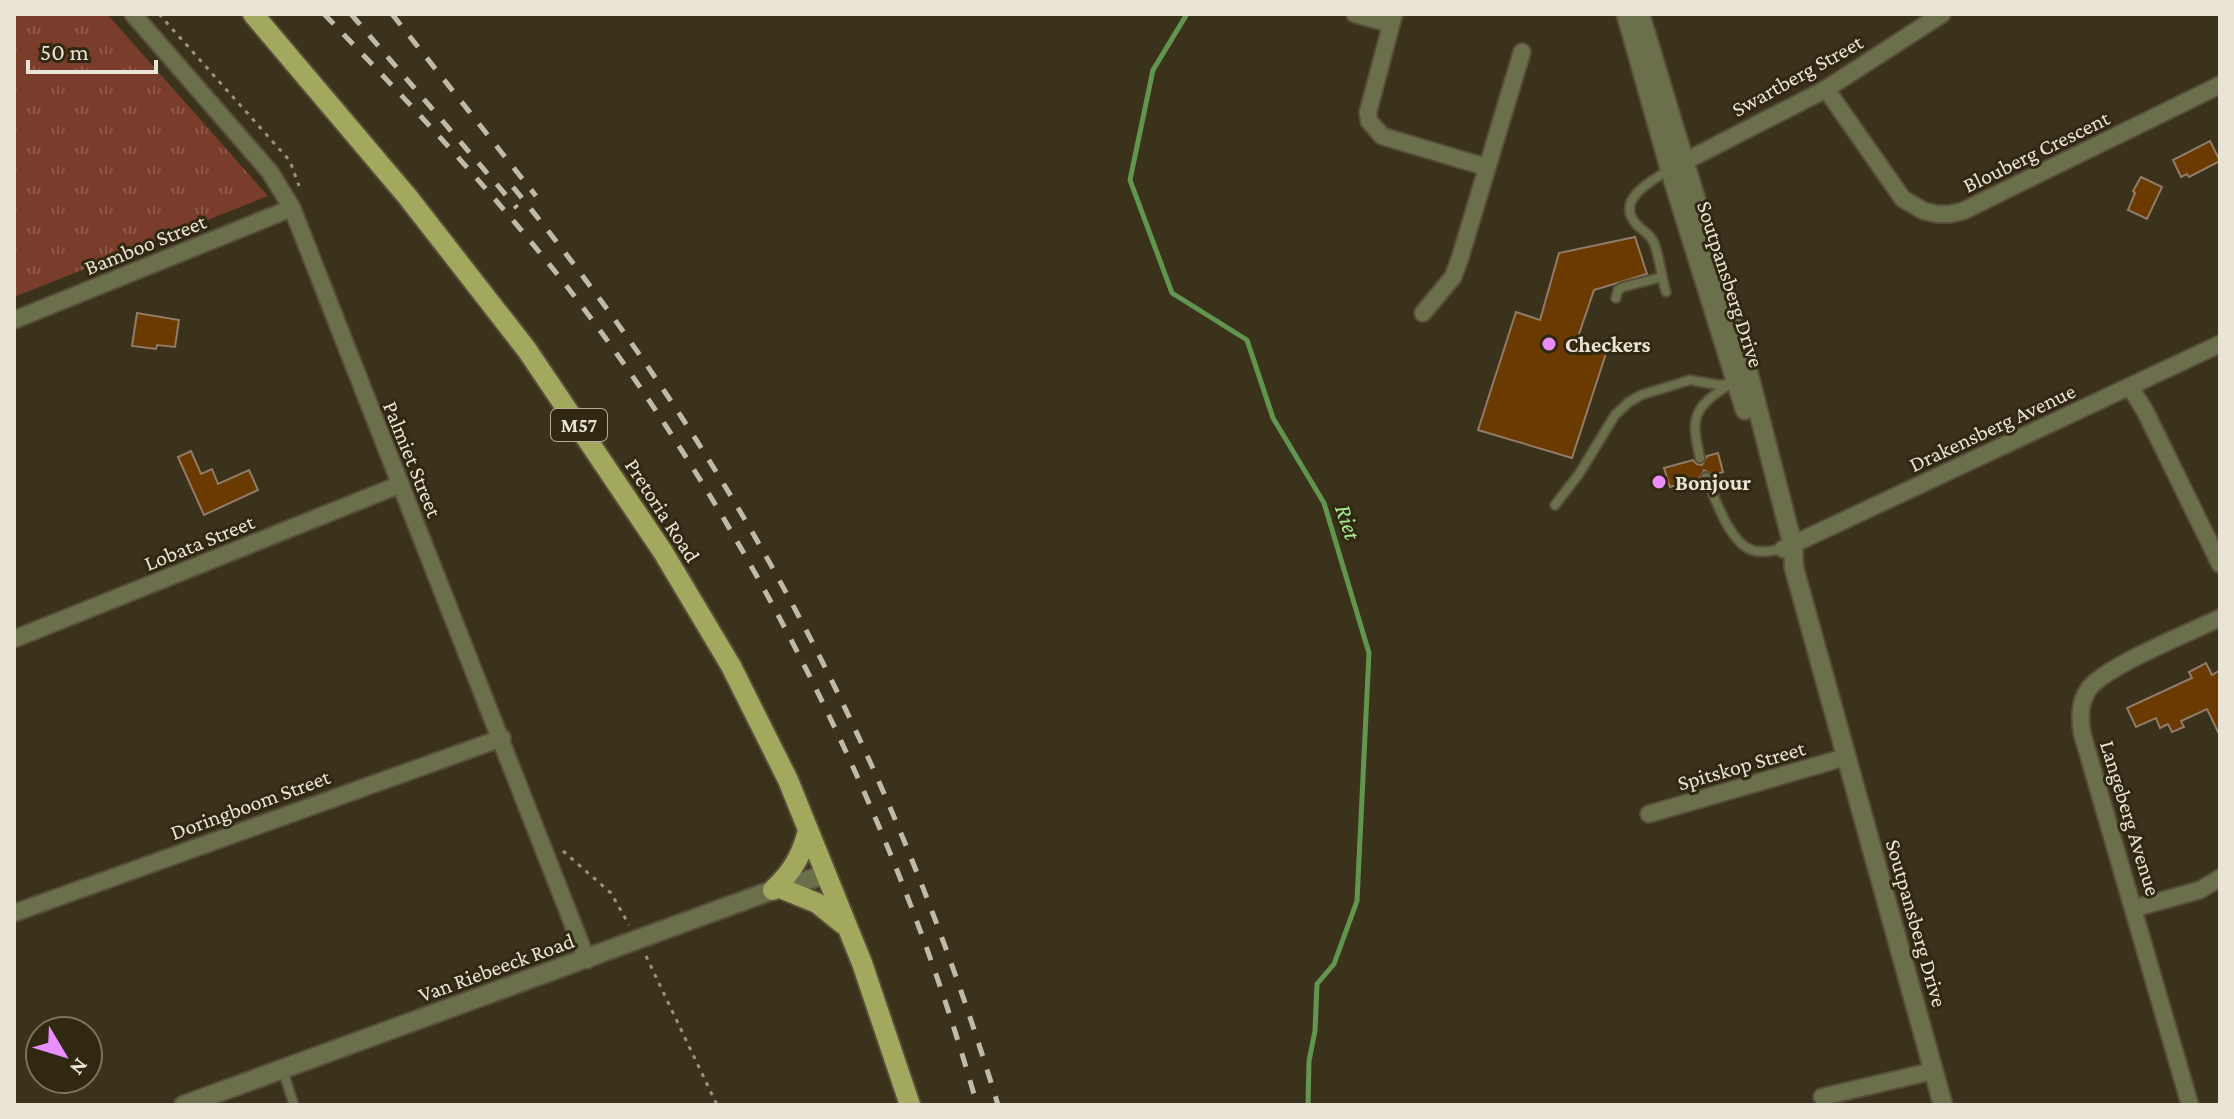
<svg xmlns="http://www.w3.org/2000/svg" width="2234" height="1119" viewBox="0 0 2234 1119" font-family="'Crimson Pro',serif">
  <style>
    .park { fill: url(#park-tufts) }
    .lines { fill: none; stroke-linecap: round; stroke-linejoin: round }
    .stream { stroke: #619550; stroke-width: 5 }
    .building { fill: #6a3a01; stroke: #917b69; stroke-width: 2 }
    .service-casing { stroke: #574e39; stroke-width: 12 }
    .minor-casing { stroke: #574e39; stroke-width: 20 }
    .tertiary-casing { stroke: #574e39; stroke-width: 22 }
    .primary-casing { stroke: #574e39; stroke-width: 24 }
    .path { stroke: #9a9380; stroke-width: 3; stroke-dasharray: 4 6; stroke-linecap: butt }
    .service { stroke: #6b6f4c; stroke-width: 8 }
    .minor { stroke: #6b6f4c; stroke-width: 16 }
    .tertiary { stroke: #6b6f4c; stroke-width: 18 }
    .primary { stroke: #a2a95f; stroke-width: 20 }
    .rail { stroke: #c0baa9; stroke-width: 5; stroke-dasharray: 14 14; stroke-linecap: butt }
    .poi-dot { fill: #ea8dfd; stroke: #312811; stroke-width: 3 }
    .labels { text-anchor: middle; stroke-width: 6; stroke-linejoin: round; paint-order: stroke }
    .shield { fill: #312811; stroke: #b2ac9b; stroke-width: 2 }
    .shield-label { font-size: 20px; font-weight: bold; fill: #eae4d6 }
    .street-label { font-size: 22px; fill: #eae4d6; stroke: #312811 }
    .poi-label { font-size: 22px; font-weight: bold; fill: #eae4d6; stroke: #312811; text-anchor: start }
    .water-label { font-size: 24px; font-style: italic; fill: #a4eb8d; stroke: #312811 }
  </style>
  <defs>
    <pattern id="park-tufts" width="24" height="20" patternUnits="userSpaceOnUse" patternTransform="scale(2)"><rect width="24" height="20" fill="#7a3d2c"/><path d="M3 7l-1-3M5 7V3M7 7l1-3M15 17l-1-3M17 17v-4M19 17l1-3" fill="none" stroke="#8d594a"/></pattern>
  </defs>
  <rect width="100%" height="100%" fill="#3b321b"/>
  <path class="park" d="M14,14H107L268,196L14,297Z"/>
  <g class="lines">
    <path class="stream" d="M1187,14L1153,70L1130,180L1172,293L1247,340L1273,418L1324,503L1369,653L1357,901L1334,964L1317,984L1315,1031L1309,1061L1308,1105"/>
  </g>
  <path class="building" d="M2210,141L2220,161L2189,177L2187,174L2181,177L2173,160Z
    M2141,177L2162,187L2147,219L2128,210L2135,193L2133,191Z
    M1635,237L1647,274L1594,290L1578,337L1607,350L1572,458L1478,430L1516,312L1540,320L1559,253Z
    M137,313L179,320L175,347L157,345L156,349L132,346Z
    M191,451L201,474L212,469L218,484L249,470L258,490L204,515L178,457Z
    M1718,453L1723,472L1713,475L1704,470L1699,479L1670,487L1664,468L1693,460L1697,464L1702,465L1707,456Z
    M2206,663L2212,675L2220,670V736L2207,709L2181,721L2184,727L2172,732L2168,724L2160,728L2156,718L2136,727L2127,708L2192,678L2189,672Z"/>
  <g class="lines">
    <g class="service-casing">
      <path id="service" d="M1666,292C1661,277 1660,258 1654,243C1651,235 1643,231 1637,225C1614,200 1651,181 1669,170
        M1616,298L1618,290L1623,287L1662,277
        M1700,458C1691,418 1692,409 1727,386
        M1706,477C1715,498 1729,542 1752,550C1761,554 1774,550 1783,549
        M1555,505L1579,474L1615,415L1629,402L1641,395L1690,380L1719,385L1737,383
        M283,1071L294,1105"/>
    </g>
    <g class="minor-casing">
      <path id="minor" d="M133,14L270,172L292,208L587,960
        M1355,14L1391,24
        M1394,14L1368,112L1369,121L1382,136L1486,167
        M1826,89L1903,199L1924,211L1937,214H1950L1963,211L2220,85
        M1676,166L1826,89L1942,14
        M1423,313L1453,277L1460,258L1522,52
        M14,320L292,208
        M2130,387L2145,411L2220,564
        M1783,549L2220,344
        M14,639L399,485
        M1649,814L1846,757
        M2135,908L2200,890L2220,878
        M14,913L502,738
        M1822,1097L1933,1071
        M2190,1105L2082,733C2080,717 2079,704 2088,690C2103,667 2191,632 2220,618"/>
    </g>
    <g class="tertiary-casing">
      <path id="tertiary" d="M1626,14L1673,180L1745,410
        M1640,14L1750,379L1793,546L1794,568L1943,1105
        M184,1105L773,890L825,875"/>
    </g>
    <g class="primary-casing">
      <path id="primary" d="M253,14L407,196L527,350L663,552L731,666L788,780L862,963L910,1105
        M780,888L817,903L843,924
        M773,890C792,872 801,857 808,831"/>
    </g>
    <path class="path" d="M159,14L290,161L299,186
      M563,851L611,893L629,925
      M646,956L717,1105"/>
    <use href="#service" class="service"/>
    <use href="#minor" class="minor"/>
    <use href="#tertiary" class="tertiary"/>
    <use href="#primary" class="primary"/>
    <path class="rail" d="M324,14C408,101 490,189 565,284C747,519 897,819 977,1105
      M351,14L517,208
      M392,14L536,196
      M513,187C740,465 894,762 998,1105"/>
  </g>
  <g class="poi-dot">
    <circle cx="1549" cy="344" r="8"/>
    <circle cx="1659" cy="482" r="8"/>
  </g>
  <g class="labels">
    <rect class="shield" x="551" y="409" width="56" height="32" rx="6"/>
    <g class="shield-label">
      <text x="579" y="432">M57</text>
    </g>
    <g class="street-label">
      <text transform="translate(1797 75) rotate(-29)" y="8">Swartberg Street</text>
      <text transform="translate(2036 151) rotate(-26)" y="8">Blouberg Crescent</text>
      <text transform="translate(145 244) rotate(-22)" y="8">Bamboo Street</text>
      <text transform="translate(1731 284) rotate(72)" y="8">Soutpansberg Drive</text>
      <text transform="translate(1992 427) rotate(-25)" y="8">Drakensberg Avenue</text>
      <text transform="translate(413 459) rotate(68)" y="8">Palmiet Street</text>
      <text transform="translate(663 510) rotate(57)" y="8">Pretoria Road</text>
      <text transform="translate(199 542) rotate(-22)" y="8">Lobata Street</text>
      <text transform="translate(1741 765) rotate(-16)" y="8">Spitskop Street</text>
      <text transform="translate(250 804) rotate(-20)" y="8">Doringboom Street</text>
      <text transform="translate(2131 818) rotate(73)" y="8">Langeberg Avenue</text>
      <text transform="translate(1917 923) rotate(74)" y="8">Soutpansberg Drive</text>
      <text transform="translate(496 967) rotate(-20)" y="8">Van Riebeeck Road</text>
    </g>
    <g class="poi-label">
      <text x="1565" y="352">Checkers</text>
      <text x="1675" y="490">Bonjour</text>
    </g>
    <g class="water-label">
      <text transform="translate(1348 522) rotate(72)" y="8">Riet</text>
    </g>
  </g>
  <rect width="2234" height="1119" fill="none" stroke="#eae4d6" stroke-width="32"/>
  <g transform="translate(64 1055) rotate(128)"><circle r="38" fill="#312811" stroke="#7b7360" stroke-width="2"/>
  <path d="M0-6L14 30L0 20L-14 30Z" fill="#ea8dfd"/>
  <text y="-12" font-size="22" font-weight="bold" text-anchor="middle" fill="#eae4d6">N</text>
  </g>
  <path d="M28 60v12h128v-12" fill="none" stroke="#eae4d6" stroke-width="4"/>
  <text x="40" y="60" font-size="24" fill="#eae4d6" stroke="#312811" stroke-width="6" paint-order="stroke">50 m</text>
</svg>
